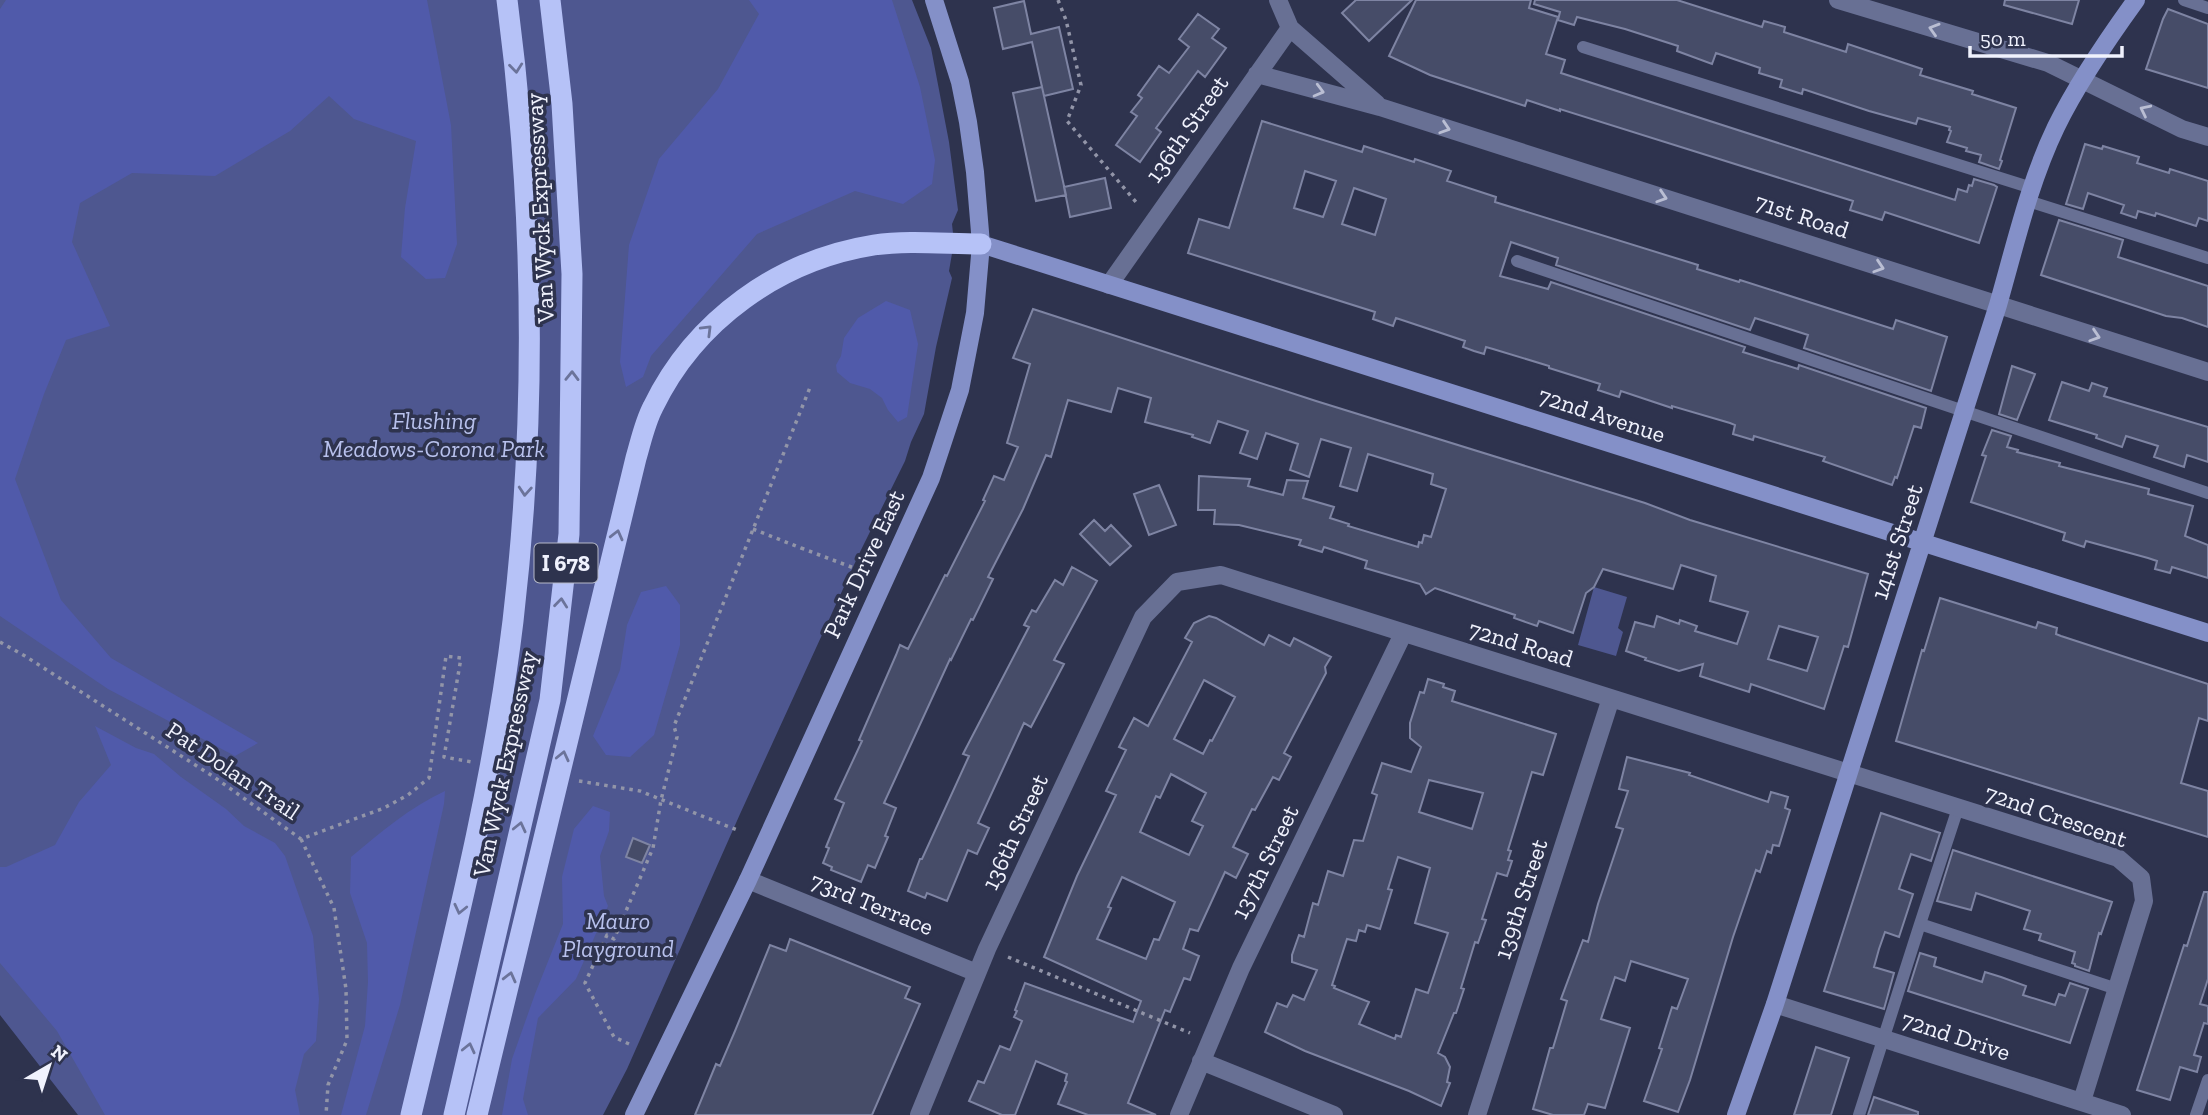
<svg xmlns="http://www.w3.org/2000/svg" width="2208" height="1115" viewBox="0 0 2208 1115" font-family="'Zilla Slab',serif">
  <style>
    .green { fill: #4e5790 }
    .forest { fill: #505aaa }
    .building { fill: #464c68; stroke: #7e84a3; stroke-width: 2; fill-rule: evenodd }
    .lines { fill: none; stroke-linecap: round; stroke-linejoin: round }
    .path { stroke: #9295a8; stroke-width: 3.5; stroke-dasharray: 3.5 5; stroke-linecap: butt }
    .lane { stroke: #687094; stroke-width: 12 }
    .street { stroke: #687094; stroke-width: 18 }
    .secondary { stroke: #8490c8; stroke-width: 18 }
    .highway { stroke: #b6c2f7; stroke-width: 21 }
    .oneway { stroke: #babed3 }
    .oneway2 { stroke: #6b739a }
    .labels { text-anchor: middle; stroke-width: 7; stroke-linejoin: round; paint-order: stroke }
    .shield { fill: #2e334e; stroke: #b6b9c8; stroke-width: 2 }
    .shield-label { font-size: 23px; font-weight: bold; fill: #f0f2fd }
    .street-label { font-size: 24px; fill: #f0f2fd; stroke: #2e334e }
    .park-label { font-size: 24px; font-style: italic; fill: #b8c1ed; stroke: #2e334e }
  </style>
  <rect width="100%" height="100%" fill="#2e334e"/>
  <path class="green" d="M0,0H912L931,48L949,142L958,210L952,224L954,242L949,271L952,278L936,347L924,414L911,442L905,461L859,554L740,814L627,1069L603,1115H78L0,1015Z
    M1594,587L1627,597L1618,628L1623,632L1616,656L1578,645Z"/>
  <path class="forest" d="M6,0H427L451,125L457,244L445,278L426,279L401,257L405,208L416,141L354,119L329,96L290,131L215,176L132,173L80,203L72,242L110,326L66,340L44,394L15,479L61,600L111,658L258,743L235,756L108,689L0,616V9Z
    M749,0H892L920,87L935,160L932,184L903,204L855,191L757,234L651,356L643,377L626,387L620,362L629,245L659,159L718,89L759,14Z
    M886,301L910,310L918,344L907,417L898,422L888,410L882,398L870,389L850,383L837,372L836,365L841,356L844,338L858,318Z
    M666,586L680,605V645L654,735L630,757L606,755L593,736L620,670L627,625L641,592Z
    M95,726L136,748L154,754L181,777L226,809L244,826L275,843L285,856L313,936L319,999L316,1041L304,1054L295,1090L300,1115H105L57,1031L0,963V867H6L55,845L79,802L111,765Z
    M445,791L444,804L400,1005L366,1115H341L365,1026L368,982L367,943L350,893L351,857C380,833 410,807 445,791Z
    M593,806L610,812L609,831L600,856L604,896L608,906L576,979L538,1018L523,1099L528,1115H502L512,1059L535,994L563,924L562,877L574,829Z"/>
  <path class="building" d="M1356,0H1412L1369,41L1342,13Z
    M1416,0H1531L1529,8L1558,17L1546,54L1565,60L1561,73L1955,200L1958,189L1967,192L1969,185L1972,186L1974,179L1994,185L1997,187L1979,243L1885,212L1882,220L1850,210L1853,201L1824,192L1560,109V111L1527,100L1525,106L1430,75L1389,56Z
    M1535,0H1677L1762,27L1764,21L1785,27L1784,32L1846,52L1848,44L1922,69L1920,75L1973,91L1972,94L2016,108L2000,160L2002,161L1999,169L1979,162L1981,155L1966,151L1967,148L1947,142L1951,131L1949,130L1950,127L1918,118L1916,124L1869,111L1803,89L1802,94L1780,87L1782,80L1759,73L1760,68L1716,53L1712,64L1677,51L1678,46L1625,29L1577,17L1574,25L1558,20L1560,12L1534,4Z
    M2005,0H2079L2072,24L2004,5Z
    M1024,1L1031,34L1059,27L1073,89L1044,96L1032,42L1003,49L994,8Z
    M2168,9L2208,24V88L2146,69L2163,19Z
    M1198,14L1219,29L1212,38L1226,48L1205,77L1198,71L1156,128L1161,132L1140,162L1116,145L1137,116L1131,112L1142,98L1138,95L1159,66L1169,73L1189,47L1179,39Z
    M1042,87L1066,195L1036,201L1013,93Z
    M1262,121L1362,152L1364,146L1414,162L1415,159L1451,171L1447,181L1496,197L1495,202L1698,265L1697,269L1739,282L1740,280L1893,329L1896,320L1947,337L1931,391L1804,348L1808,335L1755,318L1750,330L1556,265L1558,258L1511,242L1500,276L1548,289L1551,282L1745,347L1743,352L1798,369L1799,365L1926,408L1921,428L1914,426L1897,478L1895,477L1892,485L1823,461L1825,457L1754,436L1753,440L1733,434L1735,425L1730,423L1672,406V408L1621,391L1619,397L1598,390L1600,384L1549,368V366L1493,349L1486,347L1484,354L1474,351L1463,347L1465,341L1396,318L1393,326L1373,319L1375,312L1188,253L1199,219L1229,228ZM1305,171L1336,181L1323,217L1294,208ZM1354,188L1386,199L1375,235L1342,224Z
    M2085,144L2102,149L2103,146L2139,157L2137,163L2169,173L2170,169L2208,181V221L2199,218L2196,226L2156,213L2155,216L2138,211L2136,218L2121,213L2124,205L2088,193L2083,209L2066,204Z
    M1105,178L1111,208L1070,217L1064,187Z
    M2059,220L2123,240L2118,257L2208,286V327L2182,318L2166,316L2041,275Z
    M1033,309L1316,401L1645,503L1690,520L1868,574L1848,647L1844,646L1824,709L1751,684L1749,692L1700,676L1703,664L1679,671L1645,660L1646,658L1626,651L1635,622L1654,627L1657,616L1679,624L1680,620L1697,626L1695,631L1737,644L1748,612L1710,601L1716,576L1681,565L1673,589L1603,569L1594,587L1586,593L1573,633L1539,621L1537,626L1514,618L1515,615L1435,588L1426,594L1420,584L1365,568L1367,561L1324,547L1322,552L1299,545L1301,540L1239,525L1214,524L1215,510H1198L1199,476L1250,479L1248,486L1283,495L1287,480L1308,481L1303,498L1334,507L1330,518L1349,524L1348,526L1418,547L1419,542L1422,543L1424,535L1431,537L1446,489L1431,484L1433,474L1368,454L1357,491L1340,486L1351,448L1321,439L1309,477L1290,470L1298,444L1266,433L1257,459L1240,453L1248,431L1218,421L1210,443L1192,437L1193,435L1145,422L1151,398L1118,388L1111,412L1068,400L1051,457L1046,455L1023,509L988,577L993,579L973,620L971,619L951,660L950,659L884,803L896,808L885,836L888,837L875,868L868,865L861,882L831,870L832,867L823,863L829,848L826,847L844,803L835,799L862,741L859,740L896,655L900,645L908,649L945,575L947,576L985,501L983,500L994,476L1004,480L1018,447L1007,443L1030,364L1013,358ZM1779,626L1818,637L1807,671L1768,659Z
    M2012,366L2035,374L2017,420L1999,414Z
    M2062,382L2089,391L2092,383L2107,388L2104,396L2208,427V462L2187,455L2184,467L2154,457L2158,446L2126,436L2122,447L2096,438L2097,435L2049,420Z
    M1992,430L2011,436L2007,447L2018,450L2017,452L2060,463L2059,466L2149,489L2148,494L2193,506L2185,536L2208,545V578L2172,567L2170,573L2155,569L2157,561L2148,558L2086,541L2084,547L2063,540L2065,533L1971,502L1986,456L1982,455Z
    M1159,485L1176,525L1149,535L1134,494Z
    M1094,520L1105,531L1111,525L1131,546L1110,565L1080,534Z
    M1072,567L1097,581L1054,660L1064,664L1031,727L1024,723L978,823L989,828L977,854L968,850L947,901L927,893L925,898L908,891L920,859H922L969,756L963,754L1029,627L1024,625L1032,610L1036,612L1055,580L1063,585Z
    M1940,598L2036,628L2038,622L2057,628L2056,634L2061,636L2208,684V721L2199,718L2181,783L2208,791V837L1896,741L1922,650L1924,651Z
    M1209,616L1216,618L1264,645L1269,635L1290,646L1294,638L1331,657L1325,667L1326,673L1284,753L1291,757L1279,780L1273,777L1255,810L1252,809L1233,847L1248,854L1236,878L1225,872L1198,931L1190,929L1183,949L1199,956L1190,980L1184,978L1170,1012L1165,1010L1128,1103L1156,1115H1088L1058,1104L1067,1082L1065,1081L1067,1074L1036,1061L1015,1115H1002L969,1101L978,1081L984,1083L1000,1046L1010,1050L1022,1021L1014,1017L1017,1011L1015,1010L1025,983L1133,1022L1141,1001L1044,957L1077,876L1116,795L1106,791L1126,750L1119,747L1134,718L1148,726L1192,642L1185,638L1194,623ZM1204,680L1235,697L1212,741L1210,740L1203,754L1174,739ZM1171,774L1206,793L1192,821L1203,826L1189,855L1140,832L1156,796L1160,798ZM1122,877L1175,902L1159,940L1154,939L1146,959L1097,939L1111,908L1108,907Z
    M1428,679L1444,684L1443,687L1455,691L1452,701L1556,734L1543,775L1532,772L1508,850L1511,851L1508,860L1512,861L1507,876L1497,873L1482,919L1486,920L1478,943L1475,942L1461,988L1464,989L1456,1013H1454L1438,1053L1445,1057L1450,1067L1447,1082L1450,1083L1441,1106L1409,1091L1305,1051L1265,1032L1277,1003L1287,1007L1293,995L1304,1000L1317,970L1292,962V955L1299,935L1304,937L1313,903L1318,905L1328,871L1343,876L1354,840L1363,841L1377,795L1372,793L1382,763L1411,772L1421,747L1410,738V723L1420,692L1424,693ZM1429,780L1483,793L1472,829L1419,812ZM1398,857L1430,868L1415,923L1448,933L1428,993L1416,989L1401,1037L1396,1035L1395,1039L1359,1024L1369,1002L1334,988L1335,986L1332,985L1347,939L1356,941L1359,930L1365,932L1367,925L1380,929L1392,890L1388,889Z
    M1627,757L1690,773L1689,775L1768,802L1771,792L1788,797L1785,808L1790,810L1779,846L1773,845L1771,853L1767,851L1760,872L1756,870L1733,937L1690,1080L1678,1112L1644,1101L1662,1049L1659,1048L1672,1007L1677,1009L1688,979L1631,961L1625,981L1615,977L1601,1019L1630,1028L1605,1108L1588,1104L1584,1115H1553L1533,1109L1550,1048H1553L1567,1001L1561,999L1583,940L1588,942L1598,904L1623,829L1616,827L1628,791L1619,789Z
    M1881,813L1940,833L1931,861L1911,854L1899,889L1913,894L1899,937L1885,932L1879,949L1874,967L1894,973L1884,1009L1824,991Z
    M633,838L650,845L642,863L626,857Z
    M1953,850L2112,902L2101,934L2099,933L2089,971L2075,966V964L2072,963L2075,952L2039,940L2041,934L2024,929L2030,911L1976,893L1971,910L1937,901Z
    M2204,892H2208V979L2200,1004L2208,1006V1024L2204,1023L2194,1055L2201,1057L2197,1072L2180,1067L2170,1100L2137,1090L2184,945L2187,946Z
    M790,939L910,987L905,998L920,1004L872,1115H695L716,1064L720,1066L735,1031L770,945L786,951Z
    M1920,953L1936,958L1934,966L1982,982L1985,972L2001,977L2026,986L2023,995L2055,1005L2059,994L2065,996L2070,983L2088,989L2070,1043L1908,991Z
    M1816,1047L1849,1058L1831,1115H1794Z
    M1874,1097L1918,1112V1115H1868Z"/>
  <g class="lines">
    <path class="path" d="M1058,0L1066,20L1081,85L1067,121L1136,202
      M753,529L801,548
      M801,548L854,568
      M0,642L25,656L214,777L301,839L384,808L408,795L429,778L446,656L461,658L444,757L472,762
      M579,781L640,791L737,830
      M301,839L334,908L346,989L347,1040L328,1085L326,1115
      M1008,957L1190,1033
      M629,1044L614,1037L585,983L607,935L614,939L653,848L661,800L677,737L674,726L811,385"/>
    <path class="lane" d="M2184,0L2208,8
      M1583,47L2032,188
      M2028,201L2208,258
      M1517,261L2208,493
      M1958,808L1920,924L2117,989
      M1859,1115L1920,924
      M2196,1115L2208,1080"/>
    <path class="street" d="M1838,0L2048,63L2182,129L2208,137
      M1290,28L1377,104
      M1257,74L1380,107L2208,372
      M1109,285L1290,28L1278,0
      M748,880L977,973
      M1775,1004L2122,1115
      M1201,1061L1334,1115
      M919,1115L987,949L1143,617L1177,582L1221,575L2118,858L2141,878L2144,901L2082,1101
      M1179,1115L1241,968L1403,634
      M1477,1115L1611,698"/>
    <path class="secondary" d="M981,244L2208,633
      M634,1115L748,880L931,478L960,390L975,313L981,244L975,172L968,122L960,82L934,0
      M1736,1115L1775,1004L1998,305C2015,246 2029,183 2056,127C2078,82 2107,40 2136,0"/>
    <path class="highway" d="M411,1115C450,952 493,788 513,621C537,415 534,206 507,0
      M454,1115L550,700L569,534L572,274L562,104L550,0
      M477,1115L636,458C641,441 645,422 653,407C695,320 779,260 874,245C909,240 946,244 981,244"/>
  </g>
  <defs><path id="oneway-chevron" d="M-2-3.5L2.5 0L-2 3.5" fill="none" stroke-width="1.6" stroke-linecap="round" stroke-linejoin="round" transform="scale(1.75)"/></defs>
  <g class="oneway">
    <use href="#oneway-chevron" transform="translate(1934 29) rotate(-163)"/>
    <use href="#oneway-chevron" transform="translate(1319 91) rotate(15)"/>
    <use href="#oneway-chevron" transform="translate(2145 110) rotate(-154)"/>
    <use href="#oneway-chevron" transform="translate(1445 128) rotate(18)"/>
    <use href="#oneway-chevron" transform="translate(1662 197) rotate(18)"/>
    <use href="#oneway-chevron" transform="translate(1879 267) rotate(18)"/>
    <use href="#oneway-chevron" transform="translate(2095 336) rotate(18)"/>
  </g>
  <g class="oneway2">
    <use href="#oneway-chevron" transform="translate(516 68) rotate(84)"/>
    <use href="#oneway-chevron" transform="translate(707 330) rotate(-45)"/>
    <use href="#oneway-chevron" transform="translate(572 376) rotate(-89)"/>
    <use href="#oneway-chevron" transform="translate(525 491) rotate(94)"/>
    <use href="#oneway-chevron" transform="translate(617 535) rotate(-76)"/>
    <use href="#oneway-chevron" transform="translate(561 603) rotate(-84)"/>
    <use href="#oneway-chevron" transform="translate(563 756) rotate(-77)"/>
    <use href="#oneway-chevron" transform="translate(520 827) rotate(-77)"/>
    <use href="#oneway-chevron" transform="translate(460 909) rotate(103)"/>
    <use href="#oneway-chevron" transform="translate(510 977) rotate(-76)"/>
    <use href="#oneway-chevron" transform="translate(469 1048) rotate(-77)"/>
  </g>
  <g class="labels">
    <rect class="shield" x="534.5" y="543.5" width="63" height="39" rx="5"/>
    <g class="shield-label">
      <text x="566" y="571">I 678</text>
    </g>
    <g class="street-label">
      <text transform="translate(1187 129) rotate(-55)" y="8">136th Street</text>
      <text transform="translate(540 208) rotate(-93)" y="8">Van Wyck Expressway</text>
      <text transform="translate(1802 216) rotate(18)" y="8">71st Road</text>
      <text transform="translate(1602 415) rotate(18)" y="8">72nd Avenue</text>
      <text transform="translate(1897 542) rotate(-72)" y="8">141st Street</text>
      <text transform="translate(864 564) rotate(-65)" y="8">Park Drive East</text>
      <text transform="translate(1521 644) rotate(17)" y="8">72nd Road</text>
      <text transform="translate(505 764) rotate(-78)" y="8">Van Wyck Expressway</text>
      <text transform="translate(233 771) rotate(34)" y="8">Pat Dolan Trail</text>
      <text transform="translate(2056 816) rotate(19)" y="8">72nd Crescent</text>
      <text transform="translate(1015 832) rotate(-65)" y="8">136th Street</text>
      <text transform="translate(1265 862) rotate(-64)" y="8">137th Street</text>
      <text transform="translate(1521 899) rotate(-72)" y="8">139th Street</text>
      <text transform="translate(872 904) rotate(22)" y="8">73rd Terrace</text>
      <text transform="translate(1956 1036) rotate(18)" y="8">72nd Drive</text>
    </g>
    <g class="park-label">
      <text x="434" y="429">Flushing<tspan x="434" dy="28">Meadows-Corona Park</tspan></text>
      <text x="618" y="929">Mauro<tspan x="618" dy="28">Playground</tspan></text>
    </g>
  </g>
  <g transform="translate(49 1066) rotate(39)" stroke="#2e334e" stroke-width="5" paint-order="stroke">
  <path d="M0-5L12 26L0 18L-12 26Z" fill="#f0f2fd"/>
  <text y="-10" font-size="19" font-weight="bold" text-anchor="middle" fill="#f0f2fd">N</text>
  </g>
  <path d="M1970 46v10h152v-10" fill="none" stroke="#f0f2fd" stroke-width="3.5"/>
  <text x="1980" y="46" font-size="21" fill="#f0f2fd" stroke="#2e334e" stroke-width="5" paint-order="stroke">50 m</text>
</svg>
